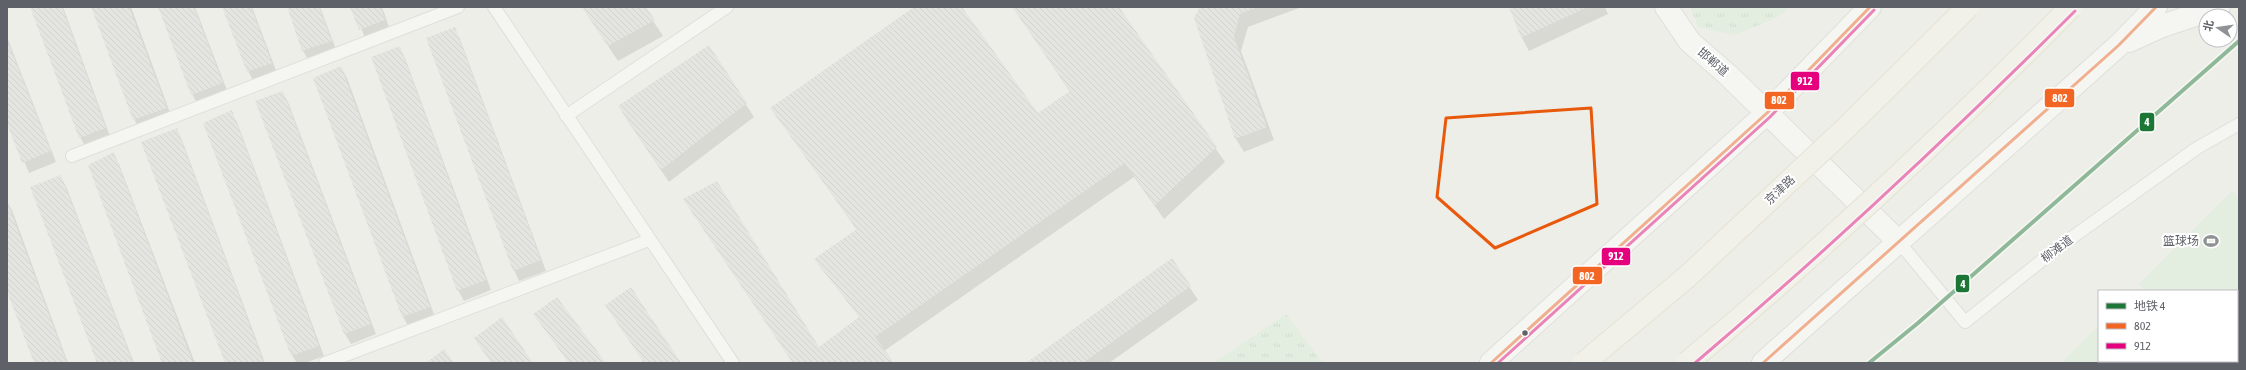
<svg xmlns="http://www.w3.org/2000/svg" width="2246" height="370" viewBox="0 0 2246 370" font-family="'Asap Condensed','Noto Sans SC',sans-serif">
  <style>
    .grass { fill: url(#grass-tufts) }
    .green { fill: #d5ecd6 }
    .shadow { fill: #0003 }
    .building { fill: url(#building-back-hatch) }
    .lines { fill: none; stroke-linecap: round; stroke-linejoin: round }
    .lane-casing { stroke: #cbcccb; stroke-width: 14 }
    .street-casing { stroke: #cbcccb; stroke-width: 24 }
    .secondary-casing { stroke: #cbcccb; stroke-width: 24 }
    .lane { stroke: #fcfcfc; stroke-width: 12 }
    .street { stroke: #fcfcfc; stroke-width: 22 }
    .secondary { stroke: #fcfcfc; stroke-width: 22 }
    .primary-bridge-casing { stroke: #d7d3b5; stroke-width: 24; stroke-linecap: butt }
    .primary-bridge { stroke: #f3f3e9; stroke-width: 22 }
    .bus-1-casing { stroke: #fff; stroke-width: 6 }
    .bus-2-casing { stroke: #fff; stroke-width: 6 }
    .bus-1 { stroke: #f26522; stroke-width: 3 }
    .bus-2 { stroke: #e5007d; stroke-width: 3 }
    .metro-1-casing { stroke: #fff; stroke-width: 7 }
    .metro-1 { stroke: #1c7736; stroke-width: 4 }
    .marked { fill: none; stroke: #e8590c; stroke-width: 3; stroke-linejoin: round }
    .bus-dot { fill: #5e6168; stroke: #fff; stroke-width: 1.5 }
    .labels { text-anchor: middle; stroke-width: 4; stroke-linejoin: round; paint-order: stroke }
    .street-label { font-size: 12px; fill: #5e6168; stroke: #fff }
    .poi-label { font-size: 12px; fill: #5e6168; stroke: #fff; text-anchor: end }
    .line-badge { stroke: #fff; stroke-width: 1.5 }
    .badge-label { font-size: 11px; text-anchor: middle; font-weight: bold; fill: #fff }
  </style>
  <defs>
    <pattern id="grass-tufts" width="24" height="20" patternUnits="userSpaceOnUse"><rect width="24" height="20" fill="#d5ecd6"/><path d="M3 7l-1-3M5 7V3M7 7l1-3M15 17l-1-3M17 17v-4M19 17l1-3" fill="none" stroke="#b0c3b1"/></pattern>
    <pattern id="building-back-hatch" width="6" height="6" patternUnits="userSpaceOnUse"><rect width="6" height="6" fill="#d8d7d4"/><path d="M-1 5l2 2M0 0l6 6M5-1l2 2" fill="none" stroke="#b2b2b0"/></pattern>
  </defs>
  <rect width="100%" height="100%" fill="#eeeee9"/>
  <path class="grass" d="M1690,7H1790L1780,16L1735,35L1698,27Z
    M1286,314L1323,363H1213Z"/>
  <path class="green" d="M2232,191L2239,198V288L2236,291H2146L2139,284Z
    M2239,323V363H2199L2201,361H2237V325Z
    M2099,325V361H2167L2165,363H2061Z"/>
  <path class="shadow" d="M31,7H63L111,139L86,148L80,137Z
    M93,7H131L172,118L140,130L134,119Z
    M159,7H195L228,93L198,105L192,94Z
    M224,7H252L277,73L254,82L248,71Z
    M288,7H320L337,52L309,61L303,51Z
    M352,7H382L390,30L366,40Z
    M582,7H644L663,36L618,61Z
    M915,7H961L1038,115L1070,92L1013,7H1117L1225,162L1164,219L1134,177L884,351L893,363H793L692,212L819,349L859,318L822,271L859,318H861L823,269L822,270L816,260L857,230L771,108Z
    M1201,7H1302L1248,27L1241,51L1274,140L1244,152L1236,139L1195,18Z
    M1510,7H1605L1608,14L1529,51L1522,38Z
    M454,28L460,39L546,271L519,281L514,270Z
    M7,37L56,162L29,173L7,120Z
    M708,46L754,117L669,182L627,120Z
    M399,48L405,58L491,290L464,301L458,290Z
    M341,67L347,78L435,317L409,327L403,317Z
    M282,92L288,102L376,334L351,344L345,334L257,102Z
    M231,112L237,122L324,356L305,363H297L292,355Z
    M176,129L182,140L265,363H226Z
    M113,154L119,164L195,363H163Z
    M60,176L66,186L134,363H98Z
    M7,202L12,210L68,363H35L7,289Z
    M1172,260L1198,300L1109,363H1027Z
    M535,315L604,363H569Z"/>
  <path class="building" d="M30,7H62L106,128L79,138Z
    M91,7H129L167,108L133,120Z
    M158,7H194L223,83L191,95Z
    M222,7H251L272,63L247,72Z
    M287,7H319L332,41L302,51Z
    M350,7H381L385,20L359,30Z
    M582,7H646L655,20L608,46Z
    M914,7H962L1038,113L1070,91L1012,7H1119L1217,147L1155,205L1125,163L875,337L892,360L887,363H793L683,199L717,181L819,347L859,317L814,259L857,229L770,108Z
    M1200,7H1258L1240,14L1234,37L1267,127L1235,139L1194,18Z
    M1509,7H1588L1521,38Z
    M455,27L541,260L513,271L426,38Z
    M7,40L51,151L22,163L7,123Z
    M709,45L747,103L661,170L618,106Z
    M400,46L486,280L457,291L371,57Z
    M341,66L430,307L402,317L313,78Z
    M283,91L371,324L344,334L255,101Z
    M232,110L319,346L291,356L203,123Z
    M177,128L264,363H225L141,142Z
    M114,152L193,363H162L88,165Z
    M61,175L133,363H97L30,187Z
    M7,201L67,363H34L7,291Z
    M1172,258L1191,286L1083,363H1026Z
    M631,287L681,363H644L605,305Z
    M557,297L606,363H569L533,314Z
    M502,317L533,363H491L474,338Z
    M444,349L454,363H426Z"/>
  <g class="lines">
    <g class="lane-casing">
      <path id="lane" d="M494,7L733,363
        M566,116L727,7
        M72,156L458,7
        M1899,242L1965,322L2056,249L2197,148L2239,124
        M325,363L649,240"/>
    </g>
    <g class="street-casing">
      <path id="street" d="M1666,7L1690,42L1727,74L1767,113"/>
    </g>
    <g class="secondary-casing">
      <path id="secondary" d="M2129,41L2162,26L2219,7
        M1767,113L1899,242
        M1491,363L1767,113L1870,7
        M1763,363L2119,45L2156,7"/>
    </g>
    <use href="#lane" class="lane"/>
    <use href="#street" class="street"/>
    <use href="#secondary" class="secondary"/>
    <g class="primary-bridge-casing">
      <path id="primary-bridge" d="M1584,363L1688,276L1847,127L1968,7
        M1687,363C1821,251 1949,131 2071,7"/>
    </g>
    <use href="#primary-bridge" class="primary-bridge"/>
    <g class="bus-1-casing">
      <path id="bus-1" d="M1491,363L1767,113L1870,7
        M1763,363L2119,45L2156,7"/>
    </g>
    <g class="bus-2-casing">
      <path id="bus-2" d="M1498,363L1770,117L1874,10
        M1695,363C1827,251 1953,133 2075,11"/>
    </g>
    <use href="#bus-1" class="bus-1"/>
    <use href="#bus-2" class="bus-2"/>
    <g class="metro-1-casing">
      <path id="metro-1" d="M1869,363L1918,323L2239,41"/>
    </g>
    <use href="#metro-1" class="metro-1"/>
  </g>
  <path d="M0 0H2246V370H0ZM1591,108L1597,204L1495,248L1437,197L1446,118Z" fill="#eeeee9" fill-opacity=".55" fill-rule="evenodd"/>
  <path class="marked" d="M1591,108L1597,204L1495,248L1437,197L1446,118Z"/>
  <defs>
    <g id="stadium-bare" transform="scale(1.2)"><path d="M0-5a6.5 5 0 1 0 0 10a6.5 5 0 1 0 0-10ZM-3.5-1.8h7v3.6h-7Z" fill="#909295" stroke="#fff" stroke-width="2.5" paint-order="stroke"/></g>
  </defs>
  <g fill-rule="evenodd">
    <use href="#stadium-bare" x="2211" y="241"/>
  </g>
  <circle class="bus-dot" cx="1525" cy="333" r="3.5"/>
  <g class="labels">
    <g class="street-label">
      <text transform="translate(1713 62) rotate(41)" y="4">邯郸道</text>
      <text transform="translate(1780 190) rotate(-43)" y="4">京津路</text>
      <text transform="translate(2057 249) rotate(-37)" y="4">柳滩道</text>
    </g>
    <g class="poi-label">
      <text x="2199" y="245">篮球场</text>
    </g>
  </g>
  <g class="line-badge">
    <rect x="1790" y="71" width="30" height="20" rx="4" fill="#e5007d"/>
    <rect x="2044" y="88" width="31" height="20" rx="4" fill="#f26522"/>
    <rect x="1764" y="91" width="31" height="19" rx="4" fill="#f26522"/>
    <rect x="2139" y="112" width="16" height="20" rx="4" fill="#1c7736"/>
    <rect x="1601" y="247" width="30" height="19" rx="4" fill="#e5007d"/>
    <rect x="1572" y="266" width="31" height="19" rx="4" fill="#f26522"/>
    <rect x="1955" y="274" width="15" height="19" rx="4" fill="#1c7736"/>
  </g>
  <g class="badge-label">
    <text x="1805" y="85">912</text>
    <text x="2060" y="102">802</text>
    <text x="1779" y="104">802</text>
    <text x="2147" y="126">4</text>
    <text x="1616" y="260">912</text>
    <text x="1587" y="280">802</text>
    <text x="1963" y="288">4</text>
  </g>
  <rect width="2246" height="370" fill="none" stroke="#5e6168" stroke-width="16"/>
  <rect x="2098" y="290" width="140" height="72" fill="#ffffff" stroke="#bfc0c3"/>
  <rect x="2106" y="303" width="20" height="6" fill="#1c7736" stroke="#bfc0c3"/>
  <text x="2134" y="310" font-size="12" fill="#5e6168">地铁 4</text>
  <rect x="2106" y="323" width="20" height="6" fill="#f26522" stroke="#bfc0c3"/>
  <text x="2134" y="330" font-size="12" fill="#5e6168">802</text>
  <rect x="2106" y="343" width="20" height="6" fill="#e5007d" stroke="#bfc0c3"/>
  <text x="2134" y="350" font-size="12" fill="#5e6168">912</text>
  <g transform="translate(2218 28) rotate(283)"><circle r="19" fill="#ffffff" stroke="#bfc0c3"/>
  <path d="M0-3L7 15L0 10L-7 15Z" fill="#909295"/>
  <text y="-6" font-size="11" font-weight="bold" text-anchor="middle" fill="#5e6168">北</text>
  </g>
</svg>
